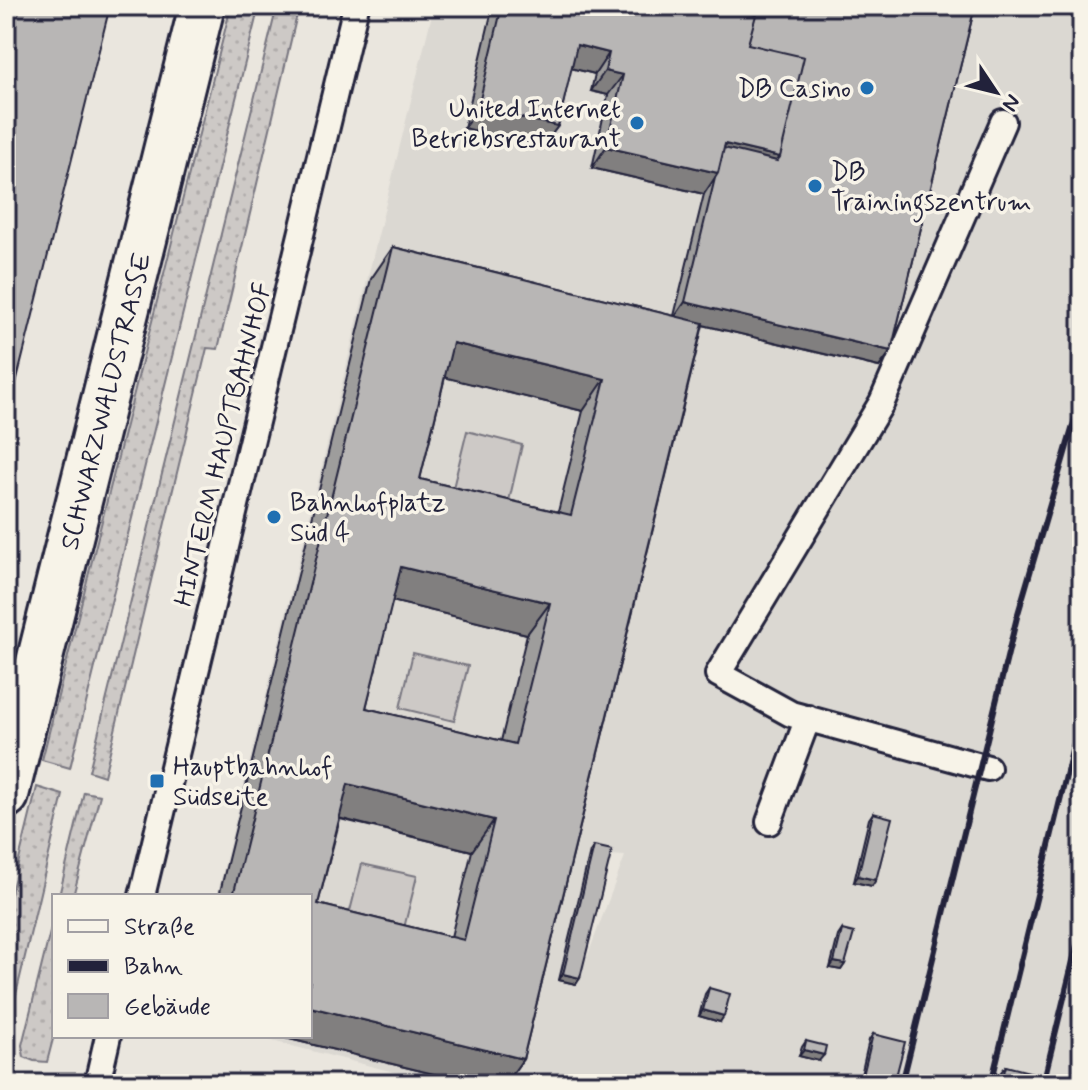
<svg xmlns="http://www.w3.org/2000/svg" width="1088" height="1090" viewBox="0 0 1088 1090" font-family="Mynerve,sans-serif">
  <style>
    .built { fill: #dbd8d2; fill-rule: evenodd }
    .grass { fill: url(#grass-dots); stroke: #787680; stroke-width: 2 }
    .garden { fill: #cdc9c6; stroke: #787680; stroke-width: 2 }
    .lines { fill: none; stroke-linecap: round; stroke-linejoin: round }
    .lane-casing { stroke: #22223b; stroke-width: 30 }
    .secondary-casing { stroke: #22223b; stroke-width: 50 }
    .lane { stroke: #f7f3e8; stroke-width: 24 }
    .secondary { stroke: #f7f3e8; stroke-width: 44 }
    .rail { stroke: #22223b; stroke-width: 6 }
    .wall { fill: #9e9d9c; stroke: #22223b; stroke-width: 2; fill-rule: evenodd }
    .shaded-wall { fill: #817f7f; stroke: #22223b; stroke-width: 2 }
    .building { fill: #b8b6b5; stroke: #22223b; stroke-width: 2; fill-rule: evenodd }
    .poi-dot { fill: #1f6fb2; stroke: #f7f3e8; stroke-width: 3 }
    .labels { text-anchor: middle; stroke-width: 7; stroke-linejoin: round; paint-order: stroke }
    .poi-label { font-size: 26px; fill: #22223b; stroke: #f7f3e8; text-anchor: start }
    .street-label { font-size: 26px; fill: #22223b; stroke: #f7f3e8 }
  </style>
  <defs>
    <pattern id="grass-dots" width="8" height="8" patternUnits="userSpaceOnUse" patternTransform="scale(2)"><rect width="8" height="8" fill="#cdc9c6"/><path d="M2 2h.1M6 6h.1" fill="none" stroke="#b0acab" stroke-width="1.8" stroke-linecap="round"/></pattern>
  </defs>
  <rect width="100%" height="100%" fill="#eae6de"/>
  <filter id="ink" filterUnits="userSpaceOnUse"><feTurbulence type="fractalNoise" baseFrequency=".0125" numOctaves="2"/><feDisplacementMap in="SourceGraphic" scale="16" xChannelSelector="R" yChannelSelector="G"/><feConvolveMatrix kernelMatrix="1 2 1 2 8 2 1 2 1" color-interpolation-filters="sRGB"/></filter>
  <g filter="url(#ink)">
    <path class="built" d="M434,6H1082V1084H441L253,1036H310V896H217ZM609,855L625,856L580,976Z"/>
    <path class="grass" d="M231,6H259L70,768L42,760Z
      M277,6H299L218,349L207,348L104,776L89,771Z
      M37,787L63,795L6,1037V913Z
      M84,792L100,795L73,896H59Z
      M54,916V1035L47,1062L34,1061L24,1057L22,1045Z"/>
    <path class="garden" d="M467,431L522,445L509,501L453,488Z
      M413,653L468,666L454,721L400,708Z
      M362,864L417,876L403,932L348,919Z"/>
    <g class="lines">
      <g class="lane-casing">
        <path id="lane" d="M988,768L791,714L718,674L882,402L1003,122
          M769,822L808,718
          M142,896L356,6
          M97,1084L108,1036"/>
      </g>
      <g class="secondary-casing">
        <path id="secondary" d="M6,795L202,6"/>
      </g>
      <use href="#lane" class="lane"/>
      <use href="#secondary" class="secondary"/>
      <path class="rail" d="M902,1084L1017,617L1082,395
        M991,1084L1082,710
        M1043,1084L1082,924"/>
    </g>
    <path class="wall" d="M493,6H718L747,13L749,6H975L891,351L879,367L703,325L523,1059L505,1084H475L277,1036H310V896H219L371,279L393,247L674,316L704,194L592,168L608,95L591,91L595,74L571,68L558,126L543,146L464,128ZM445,377L583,411L558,512L420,479ZM392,601L527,634L501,741L366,708ZM340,819L472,851L451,937L318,904Z
      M873,813L872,886L854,882L869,819Z
      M594,846L580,978L576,984L559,980L590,852Z
      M842,930L845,964L841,970L830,968L838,936Z
      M709,988L720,1022L699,1016L705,994Z
      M873,1034L894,1084H859L869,1040Z
      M806,1041L819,1061L799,1056L802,1047Z
      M1006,1066L1035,1084H999L1001,1072Z"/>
    <path class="shaded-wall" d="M577,45L609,53L595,74L562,66Z
      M605,71L623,75L608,95L591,91Z
      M478,108L558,126L543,146L464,128Z
      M725,144L780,157L766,177L718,166Z
      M606,147L718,173L704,194L592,168Z
      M685,302L891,351L879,367L674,318Z
      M453,343L605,379L583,411L431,374Z
      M401,567L550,603L527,634L379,598Z
      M348,784L494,820L472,851L326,815Z
      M858,876L876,880L872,886L854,882Z
      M834,962L845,964L841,970L830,968Z
      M563,974L580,978L576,984L559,980Z
      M310,1007L523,1059L505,1084H475L277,1036H310Z
      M703,1010L724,1016L720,1022L699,1016Z
      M804,1050L824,1055L819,1061L799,1056Z"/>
    <path class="building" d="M6,6H110L6,423Z
      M502,6H718L756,15L748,44L804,57L780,157L725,144L718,173L606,147L623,75L605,71L609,53L577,45L558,126L478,108Z
      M756,6H975L891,351L685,302L715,178L718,173L724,148L777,161L780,157L804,57L748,44L756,15L754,14Z
      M393,247L703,323L523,1059L310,1007V896H233ZM453,343L605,379L571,515L420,479ZM401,567L550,603L515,744L366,708ZM348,784L494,820L464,940L318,904Z
      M873,813L892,818L876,880L858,876Z
      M594,846L612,850L580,978L563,974Z
      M842,930L854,933L845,964L834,962Z
      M709,988L730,994L724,1016L703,1010Z
      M873,1034L905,1042L894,1084H861Z
      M806,1041L826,1046L824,1055L804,1050Z
      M1006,1066L1037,1074L1035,1084H1001Z"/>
  </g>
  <g class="poi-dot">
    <circle cx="867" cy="88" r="8"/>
    <circle cx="637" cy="123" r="8"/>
    <circle cx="815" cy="186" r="8"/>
    <circle cx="274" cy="517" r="8"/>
    <rect x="149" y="773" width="16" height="16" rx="4"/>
  </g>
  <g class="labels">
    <g class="poi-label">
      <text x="851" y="97" text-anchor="end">DB Casino</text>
      <text x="621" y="117" text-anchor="end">United Internet<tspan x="621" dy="30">Betriebsrestaurant</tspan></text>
      <text x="831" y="180">DB<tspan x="831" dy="30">Trainingszentrum</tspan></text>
      <text x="290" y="511">Bahnhofplatz<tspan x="290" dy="30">Süd 4</tspan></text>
      <text x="173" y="775">Hauptbahnhof<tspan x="173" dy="30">Südseite</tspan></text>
    </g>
    <g class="street-label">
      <text transform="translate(105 401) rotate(-76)" y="9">SCHWARZWALDSTRASSE</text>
      <text transform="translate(222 444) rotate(-76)" y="9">HINTERM HAUPTBAHNHOF</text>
    </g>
  </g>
  <rect width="1088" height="1090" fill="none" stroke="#f7f3e8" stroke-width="32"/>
  <rect x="16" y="16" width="1056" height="1058" fill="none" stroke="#22223b" stroke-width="3" filter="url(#ink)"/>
  <rect x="52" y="894" width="260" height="144" fill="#f7f3e8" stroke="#a29fa3" stroke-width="2"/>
  <rect x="68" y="920" width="40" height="12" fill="#f7f3e8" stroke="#a29fa3" stroke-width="2"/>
  <text x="124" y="934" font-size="24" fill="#22223b">Straße</text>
  <rect x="68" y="960" width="40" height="12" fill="#22223b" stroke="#a29fa3" stroke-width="2"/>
  <text x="124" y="974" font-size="24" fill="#22223b">Bahn</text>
  <rect x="68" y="994" width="40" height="24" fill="#b8b6b5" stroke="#a29fa3" stroke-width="2"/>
  <text x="124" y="1014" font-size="24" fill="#22223b">Gebäude</text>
  <g transform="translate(996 92) rotate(125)" stroke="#f7f3e8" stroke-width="6" paint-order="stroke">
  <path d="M0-6L14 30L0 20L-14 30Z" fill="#22223b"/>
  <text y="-12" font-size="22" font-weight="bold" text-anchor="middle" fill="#22223b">N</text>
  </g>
</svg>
